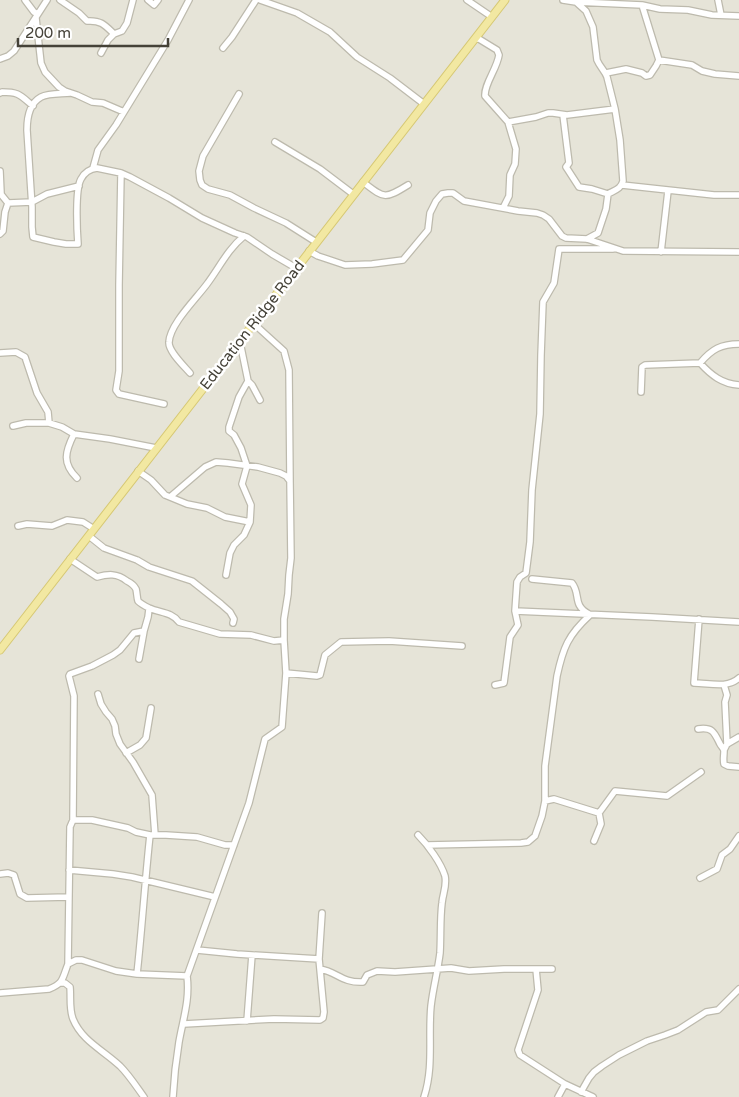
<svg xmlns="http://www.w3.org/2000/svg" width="739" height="1097" viewBox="0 0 739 1097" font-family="'Varela Round',sans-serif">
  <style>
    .residential { fill: #e6e4d8 }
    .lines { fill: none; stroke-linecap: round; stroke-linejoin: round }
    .minor-casing { stroke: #bdbaad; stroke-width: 8 }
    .major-casing { stroke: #d6c874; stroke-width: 9 }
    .minor { stroke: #fff; stroke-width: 5.5 }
    .major { stroke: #f2e8a2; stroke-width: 7 }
    .labels { text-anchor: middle; stroke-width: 5; stroke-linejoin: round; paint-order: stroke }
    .street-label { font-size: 15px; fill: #454238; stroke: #fff }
  </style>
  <rect width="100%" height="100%" fill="#f2f1e9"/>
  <path class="residential" d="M0,0H739V1097H0Z"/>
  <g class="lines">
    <g class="minor-casing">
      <path id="minor" d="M25,0L34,12L38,14
        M60,0L79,13L87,21C101,20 105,25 114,34
        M148,0L154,5L158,0
        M260,0L297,13L330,32L357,57L390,78L424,104
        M467,0L492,17
        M563,0L576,2L586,11L593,27L597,60C600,67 605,71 607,77L615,109L620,140L623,181C621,189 615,190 608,194L606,209L598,233L587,239
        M718,0L721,15
        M576,2L642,5L660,9L688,10L712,15L739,16
        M642,5L659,60
        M36,18L41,63L45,72L59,87L65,91L77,95L92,102L103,103L124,112
        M475,39H479L497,50L499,55C497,69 484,84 485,96L508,122L516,149L515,164L510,175L509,196L503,208
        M223,48L232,37L256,0
        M101,53L108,40L114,34L122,31L127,23L133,0
        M0,59L8,56L14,51L47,0
        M606,73L626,69L642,73L646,76L650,75L656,66L659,60L692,65L702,71L715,74L739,76
        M0,93L2,92C19,92 20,95 33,106
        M70,93C62,94 49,93 41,97C30,103 27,118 27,130L32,207V227L33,237L54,242L66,244H78C77,231 75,189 81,179C84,173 90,169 97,168L121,173L130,177L169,198L202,218L235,233L247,237L272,254L296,268
        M239,94L203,156L199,171L200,180L202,185L208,189L230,195L254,208L286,223L316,242
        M563,115L569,163L566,167L568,170L579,187L592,189L608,194
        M508,122L536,117L548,113H553L567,115L615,109
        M275,142L320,169L353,194
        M93,168L98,150L116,125L168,40L189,0
        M0,171L1,193
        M121,173L119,285V371L116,390L119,394L164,404
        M363,182C384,198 384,200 408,185
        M622,185L714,195H739
        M0,193L8,203L32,202L47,194L79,186
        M0,234L3,231L5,212L8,203
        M309,251L318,256L345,265L372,264L403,260L428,230L430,213L436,201L442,194L448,193H453L464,201L518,211L537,213L543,215L549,219L562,236L566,238L587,239L623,251L739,252
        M661,252L668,191
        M253,323L284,351L289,370L290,481
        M0,353L16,352L25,357L37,393L48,412L49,423
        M700,363C712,349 721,344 739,344
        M190,373C184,366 168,351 169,342C170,324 196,299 207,284C219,268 228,249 244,236
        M248,381L252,385L260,400
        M641,392L642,367L645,365L700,363C711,375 722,384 739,385
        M13,426L26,423H49L62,427L74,434L110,439L156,448
        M74,434C65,452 62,463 77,478
        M138,471L151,480L165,495L170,497L205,467L216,462L228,463L258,467L280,473L286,476L290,481L291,558L289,575L288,594L284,619V640L286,673L282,727L265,739L249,803L187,976
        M170,497L187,504L207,508L225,517L250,522
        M18,526L27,524L52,526L67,520L83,522L94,529
        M89,536L104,548L137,560L149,567L192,581L221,604L230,612L234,619L233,623
        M70,559L97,577C108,574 117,573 127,581C131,583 134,585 136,589C137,593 137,598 138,601C141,604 145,606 149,608C160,613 172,612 179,622L220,634L251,635L274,641L284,640
        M226,575L230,553L234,545L244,535L250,522L251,505L242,484L247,466L241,448L234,435L229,431V427L239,397L248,381L241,347L238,342
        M532,579L572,583C581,594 572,605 589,614
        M515,611L652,617L739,622
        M699,619L694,683C709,683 727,689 739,678
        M139,659L144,631
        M286,673L317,676L320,675L325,655L341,642L389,641L462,646
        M495,685L504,683L510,637L518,625L515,611L517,582L520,577L526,573L530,542L532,490L540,414L541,355L543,302L554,283L559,249H613
        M724,685L727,695L725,702L727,744L724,750
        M98,694L101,704L106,712L112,719L115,726L116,734L120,744L133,762L152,795L155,835
        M698,729C713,727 714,732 720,744C721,746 724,749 724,751C724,756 723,759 724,764L728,766L739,767
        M727,744L739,737
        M126,753L140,745L146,738L151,708
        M545,801L554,799L599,813L615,791L667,796L701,772
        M73,820H92L128,828L136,832L150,835H166L197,837L225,845H234
        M418,835C428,845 441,863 445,876C447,886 443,893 442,903C440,919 441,936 440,953C438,970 433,988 431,1006C428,1036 434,1067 424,1097
        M594,841L601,824L599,813
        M427,845L521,843L528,842L535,836L542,816L545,801V766L557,676C563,648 568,635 590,615
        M69,870L113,874L132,877L215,897
        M0,874L8,873L14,875L20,894L27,898L68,897
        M700,878L717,869L722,855L730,849L739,836
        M197,950L237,954L319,959
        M68,964L70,827L73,820L74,696L69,676L70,674L92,666L113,655L120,650L134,633L144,631L148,617L149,609
        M320,969C337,972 342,983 363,982L367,975L377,971L395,972L451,968L469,971L504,969H552
        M536,969L538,990L518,1050L520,1055L565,1084L593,1097
        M137,974C142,928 145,881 150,835
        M61,983H65L70,987C71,997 69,1009 73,1019C82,1041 103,1050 120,1066C129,1075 136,1086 144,1097
        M0,993L49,989C64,983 62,979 68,964L76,960H82L116,971L137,974L187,976C190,1000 183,1019 179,1042C176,1060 174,1078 173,1097
        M247,1021L252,955
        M184,1024L274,1019L320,1020L323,1018L324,1012L319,959L322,913
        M581,1092L589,1078L594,1072L602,1066L619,1055L647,1041L665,1035L678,1030L706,1012L718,1010L739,989
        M558,1097L565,1084"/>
    </g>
    <g class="major-casing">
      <path id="major" d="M0,650L505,0"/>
    </g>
    <use href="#minor" class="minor"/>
    <use href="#major" class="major"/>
  </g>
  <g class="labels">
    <g class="street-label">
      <text transform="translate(252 325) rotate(-52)" y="5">Education Ridge Road</text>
    </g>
  </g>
  <path d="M18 38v8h150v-8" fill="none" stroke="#454238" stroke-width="2.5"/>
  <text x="25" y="38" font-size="15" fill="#454238" stroke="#ffffff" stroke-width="4" paint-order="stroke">200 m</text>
</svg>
